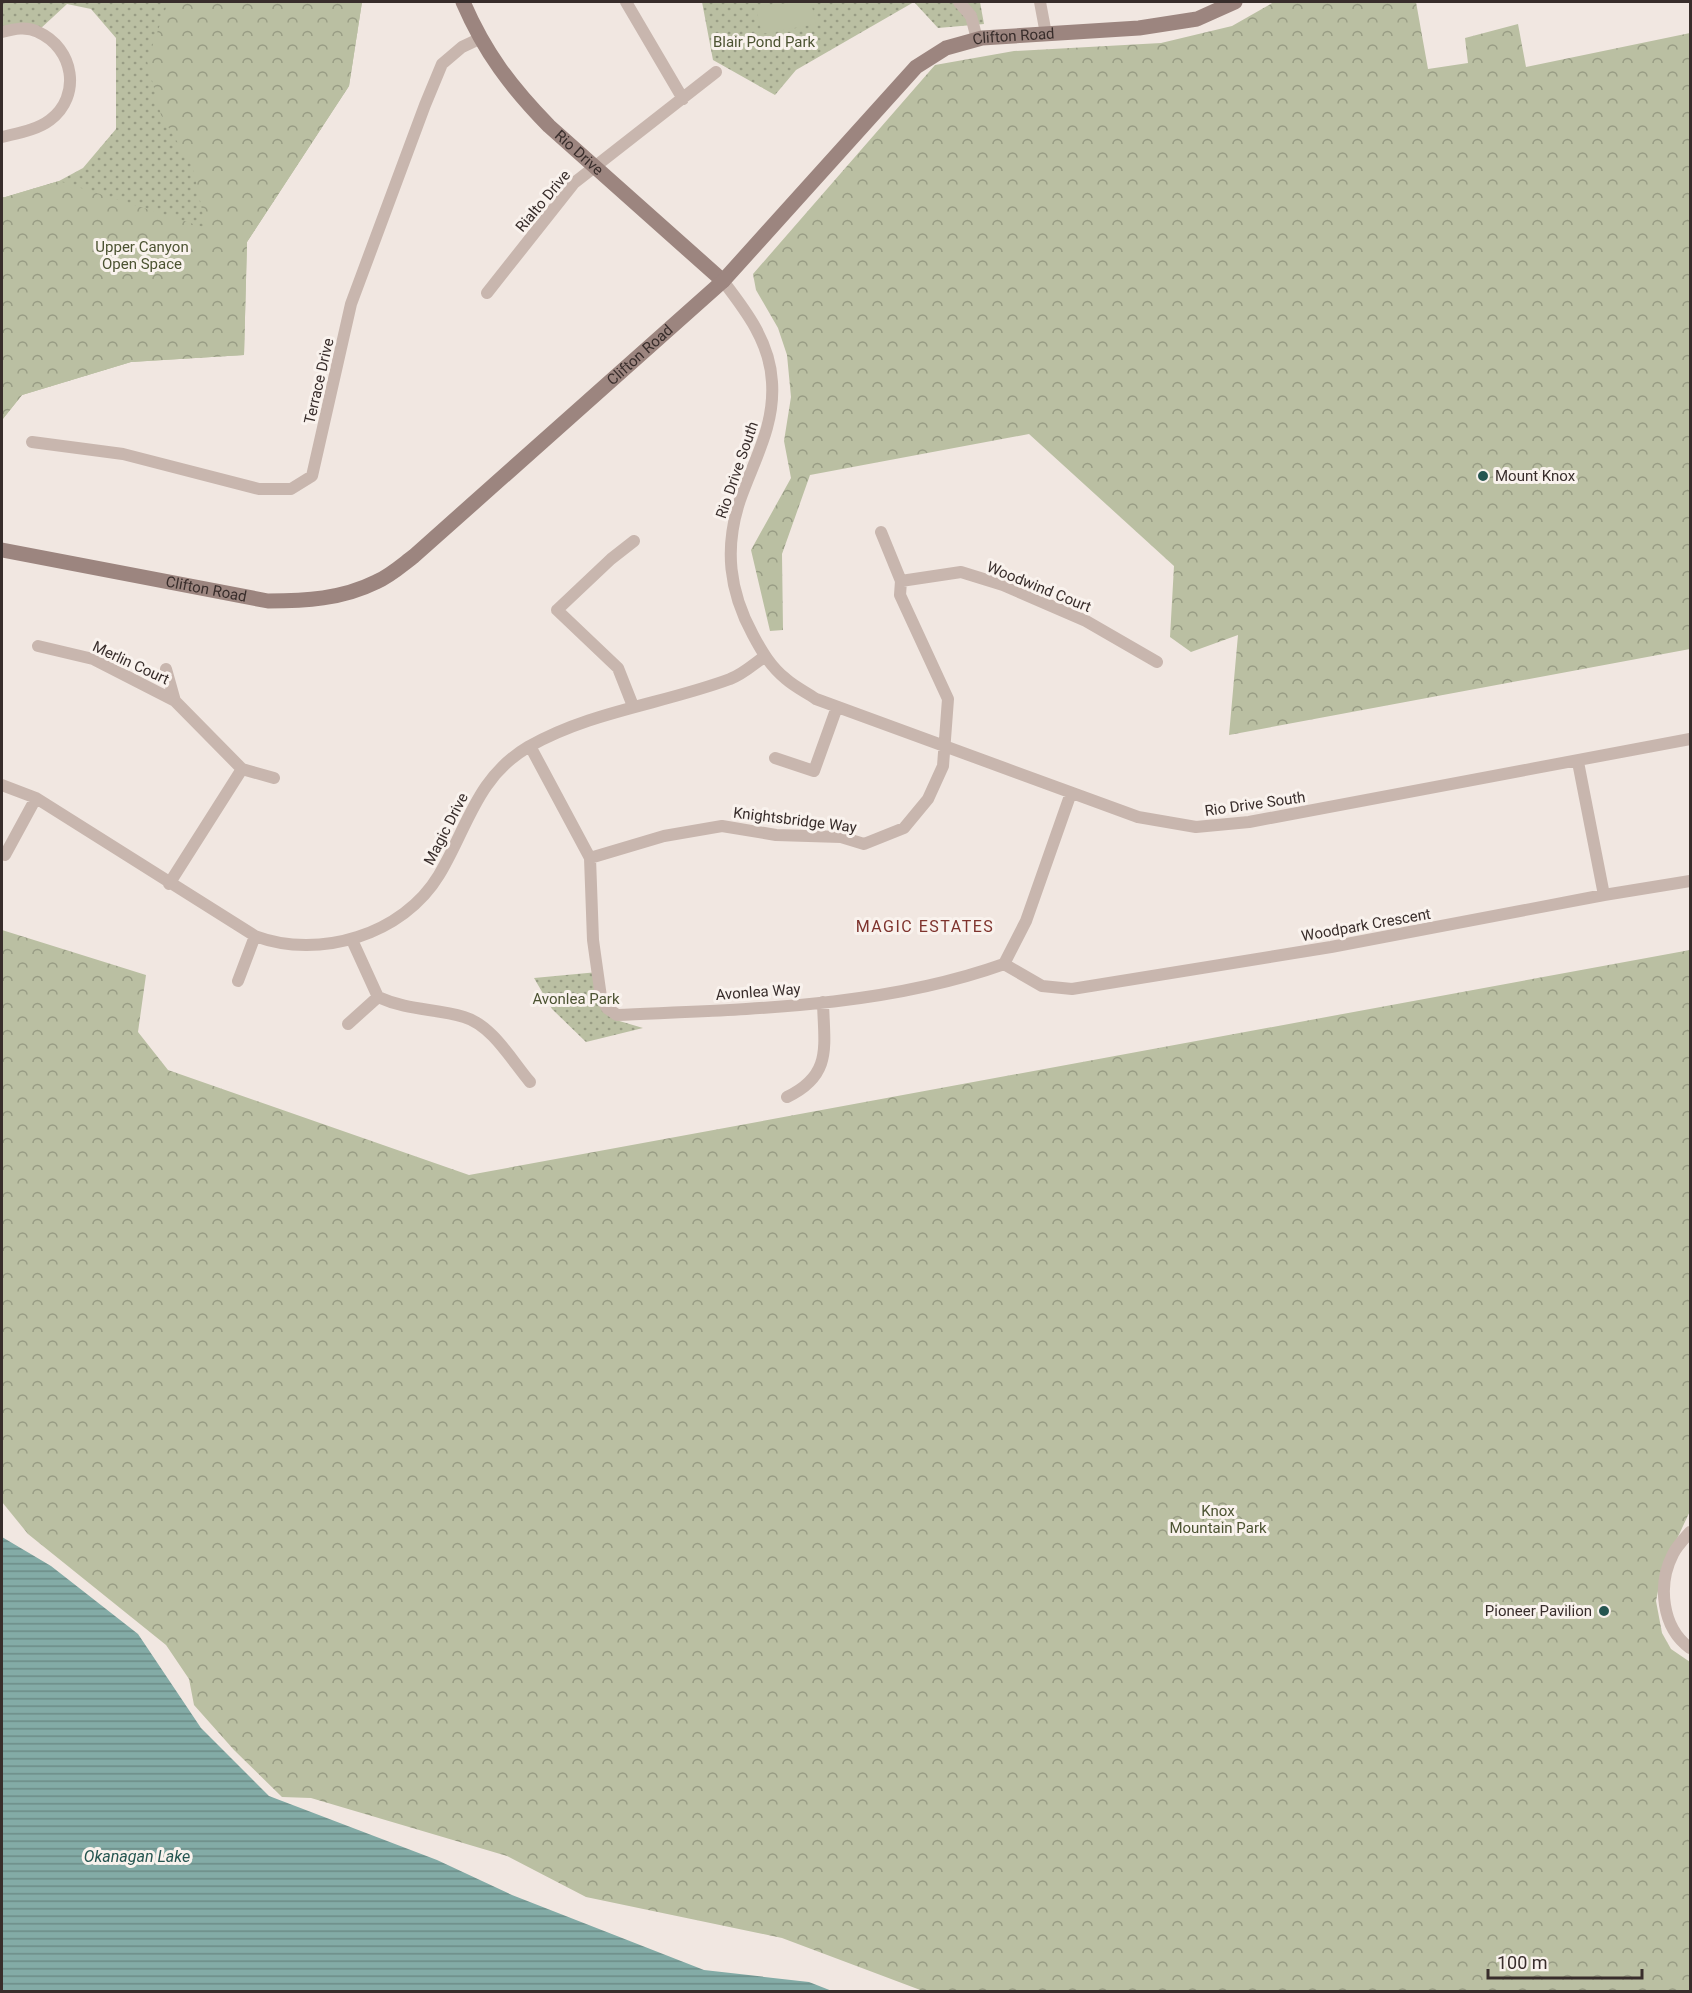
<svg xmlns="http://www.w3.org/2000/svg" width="1692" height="1993" viewBox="0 0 1692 1993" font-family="Roboto,sans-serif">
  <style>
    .green { fill: url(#green-dots) }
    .forest { fill: url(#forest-crowns) }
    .pitch { fill: #babfa2 }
    .water { fill: url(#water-rules) }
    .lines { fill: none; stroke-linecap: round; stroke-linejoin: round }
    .street { stroke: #c8b6ae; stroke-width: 12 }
    .secondary { stroke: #9c857f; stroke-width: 15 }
    .poi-dot { fill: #255550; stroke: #f9f2ed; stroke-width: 2 }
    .labels { text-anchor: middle; stroke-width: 6; stroke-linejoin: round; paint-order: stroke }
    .street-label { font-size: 15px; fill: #382d2b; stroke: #f9f2ed }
    .park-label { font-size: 15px; fill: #4c5332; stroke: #f9f2ed }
    .poi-label { font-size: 15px; fill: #382d2b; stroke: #f9f2ed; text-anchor: start }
    .neighbourhood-label { font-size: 16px; letter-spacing: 1.5px; fill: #7e332d; stroke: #f9f2ed }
    .water-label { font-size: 16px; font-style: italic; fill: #255550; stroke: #f9f2ed }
  </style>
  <defs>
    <pattern id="green-dots" width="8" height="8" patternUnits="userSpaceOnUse" patternTransform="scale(1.5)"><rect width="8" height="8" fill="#babfa2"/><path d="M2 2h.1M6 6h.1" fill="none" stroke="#989c84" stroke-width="1.8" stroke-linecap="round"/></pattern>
    <pattern id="forest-crowns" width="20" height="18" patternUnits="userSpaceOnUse" patternTransform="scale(1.5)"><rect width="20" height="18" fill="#babfa2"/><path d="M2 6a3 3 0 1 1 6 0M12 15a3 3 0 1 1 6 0" fill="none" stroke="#989c84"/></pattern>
    <pattern id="water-rules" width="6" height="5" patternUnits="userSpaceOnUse" patternTransform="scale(1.5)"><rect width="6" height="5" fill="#83aba6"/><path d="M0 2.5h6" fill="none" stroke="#6c8c87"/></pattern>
  </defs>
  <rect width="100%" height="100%" fill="#f1e7e1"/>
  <path class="green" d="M2,2H362L349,86L247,242L244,355L131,362L22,395L2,420V198L59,181L83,168L116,129V38L91,9L67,4L39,30H2Z
    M702,2H980L984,24L938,28L914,2L796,70L775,95L713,60Z
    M598,972L616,1020L643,1028L586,1042L552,1009L534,978Z"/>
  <path class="forest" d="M168,2H362L349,86L247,242L244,355L131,362L22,395L2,420V198L59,181L206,228L193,168L161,115L147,61Z
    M1274,2H1416L1428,69L1468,63L1465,38L1518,24L1526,67L1690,33V649L1229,735L1238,635L1191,652L1170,637L1174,566L1029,434L810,475L782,554L783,630L770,631L751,550L791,478L784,441L791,397L787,355L778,328L756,290L753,274L935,65L1014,51L1161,43L1232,26Z
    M2,930L146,975L138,1032L168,1070L469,1175L1690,950V1511L1662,1571L1656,1601L1662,1633L1671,1649L1690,1662V1991H923L782,1938L586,1897L507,1856L311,1798L282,1797L234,1750L194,1705L189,1679L166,1645L28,1534L2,1502Z"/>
  <path class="pitch" d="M794,2H811L816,24L762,34L756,8Z"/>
  <path class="water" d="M2,1537L51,1566L138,1634L201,1728L269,1796L437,1860L512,1895L704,1970L809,1982L832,1991H2Z"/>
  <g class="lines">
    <path class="street" d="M626,2L683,99
      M959,2L971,16L977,39
      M1040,2L1046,34
      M2,32C14,29 26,26 38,32C74,48 82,96 50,120C37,130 18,133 2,137
      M723,281C746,311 770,342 772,382C775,426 754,460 740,500C724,548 729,591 753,635C762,652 771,667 786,679C795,687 806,692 816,699L1138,817L1196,827L1249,822L1690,739
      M487,293L574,183L716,72
      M32,442L123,454L259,489H291L312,476L351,304L425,105L442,64L462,47L479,39
      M901,581L961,572L1003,585L1086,621L1157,662
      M38,646L93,659L175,701L242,769L169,884
      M166,669L175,701
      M633,706L618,668L557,610L611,559L634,541
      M530,746L590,858L593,940L601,997L607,1008L617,1015C745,1009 881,1008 1004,964L1026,921L1071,793
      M775,758L814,771L837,707
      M242,769L274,778
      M2,785L36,798L255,936C319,960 403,935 439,875C468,827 476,778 528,747C591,711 663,704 730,679C742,675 754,664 764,657
      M5,855L36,798
      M590,858L664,836L722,826L776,835L841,837L864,844L904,828L928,799L943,766L948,699L900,595L901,581L881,532
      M1604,895L1690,881
      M352,940L378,997C409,1011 434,1008 464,1017C492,1025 512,1061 530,1082
      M1004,964L1042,986L1072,989L1331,947L1604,895L1578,762
      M238,981L255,936
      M348,1024L378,997
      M787,1097C833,1075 824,1046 823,1002
      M1690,1532C1684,1539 1677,1546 1673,1554C1657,1585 1662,1628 1690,1648"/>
    <g class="secondary">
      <path id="s1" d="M463,2C485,53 511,87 549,126L723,281"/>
      <path id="s2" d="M2,550L268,601C305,601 342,599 376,582C390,576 402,565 414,556L723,281L916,67L946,48L982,38L1139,28L1197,19L1235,2"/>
    </g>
  </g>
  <g class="poi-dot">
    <circle cx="1483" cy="476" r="6"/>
    <circle cx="1604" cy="1611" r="6"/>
  </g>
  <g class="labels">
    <g class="street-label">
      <text dy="5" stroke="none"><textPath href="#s2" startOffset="1234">Clifton Road</textPath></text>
      <text dy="5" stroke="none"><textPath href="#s1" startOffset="192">Rio Drive</textPath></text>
      <text transform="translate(543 201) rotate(-50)" y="5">Rialto Drive</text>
      <text dy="5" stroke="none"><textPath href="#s2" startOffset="730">Clifton Road</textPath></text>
      <text transform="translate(319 381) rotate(-77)" y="5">Terrace Drive</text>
      <text transform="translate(737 470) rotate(-71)" y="5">Rio Drive South</text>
      <text transform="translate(1039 587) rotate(22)" y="5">Woodwind Court</text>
      <text dy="5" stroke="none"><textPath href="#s2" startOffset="208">Clifton Road</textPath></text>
      <text transform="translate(131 663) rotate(25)" y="5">Merlin Court</text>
      <text transform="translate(1255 804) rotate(-8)" y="5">Rio Drive South</text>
      <text transform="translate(795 820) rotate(7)" y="5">Knightsbridge Way</text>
      <text transform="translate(446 829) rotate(-63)" y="5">Magic Drive</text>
      <text transform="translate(1366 925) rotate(-10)" y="5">Woodpark Crescent</text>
      <text transform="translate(758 992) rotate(-4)" y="5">Avonlea Way</text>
    </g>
    <g class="park-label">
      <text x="764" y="47">Blair Pond Park</text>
      <text x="142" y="252">Upper Canyon<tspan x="142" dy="17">Open Space</tspan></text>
      <text x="576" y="1004">Avonlea Park</text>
      <text x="1218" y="1516">Knox<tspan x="1218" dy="17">Mountain Park</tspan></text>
    </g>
    <g class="poi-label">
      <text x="1495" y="481">Mount Knox</text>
      <text x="1592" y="1616" text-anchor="end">Pioneer Pavilion</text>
    </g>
    <g class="neighbourhood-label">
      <text x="925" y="932">MAGIC ESTATES</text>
    </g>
    <g class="water-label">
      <text x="137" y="1862">Okanagan Lake</text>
    </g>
  </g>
  <rect width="1692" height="1993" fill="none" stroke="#382d2b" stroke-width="6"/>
  <path d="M1488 1969v9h154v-9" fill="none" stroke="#382d2b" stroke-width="3"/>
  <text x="1497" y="1969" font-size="18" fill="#382d2b" stroke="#f9f2ed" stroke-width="4.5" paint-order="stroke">100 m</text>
</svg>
